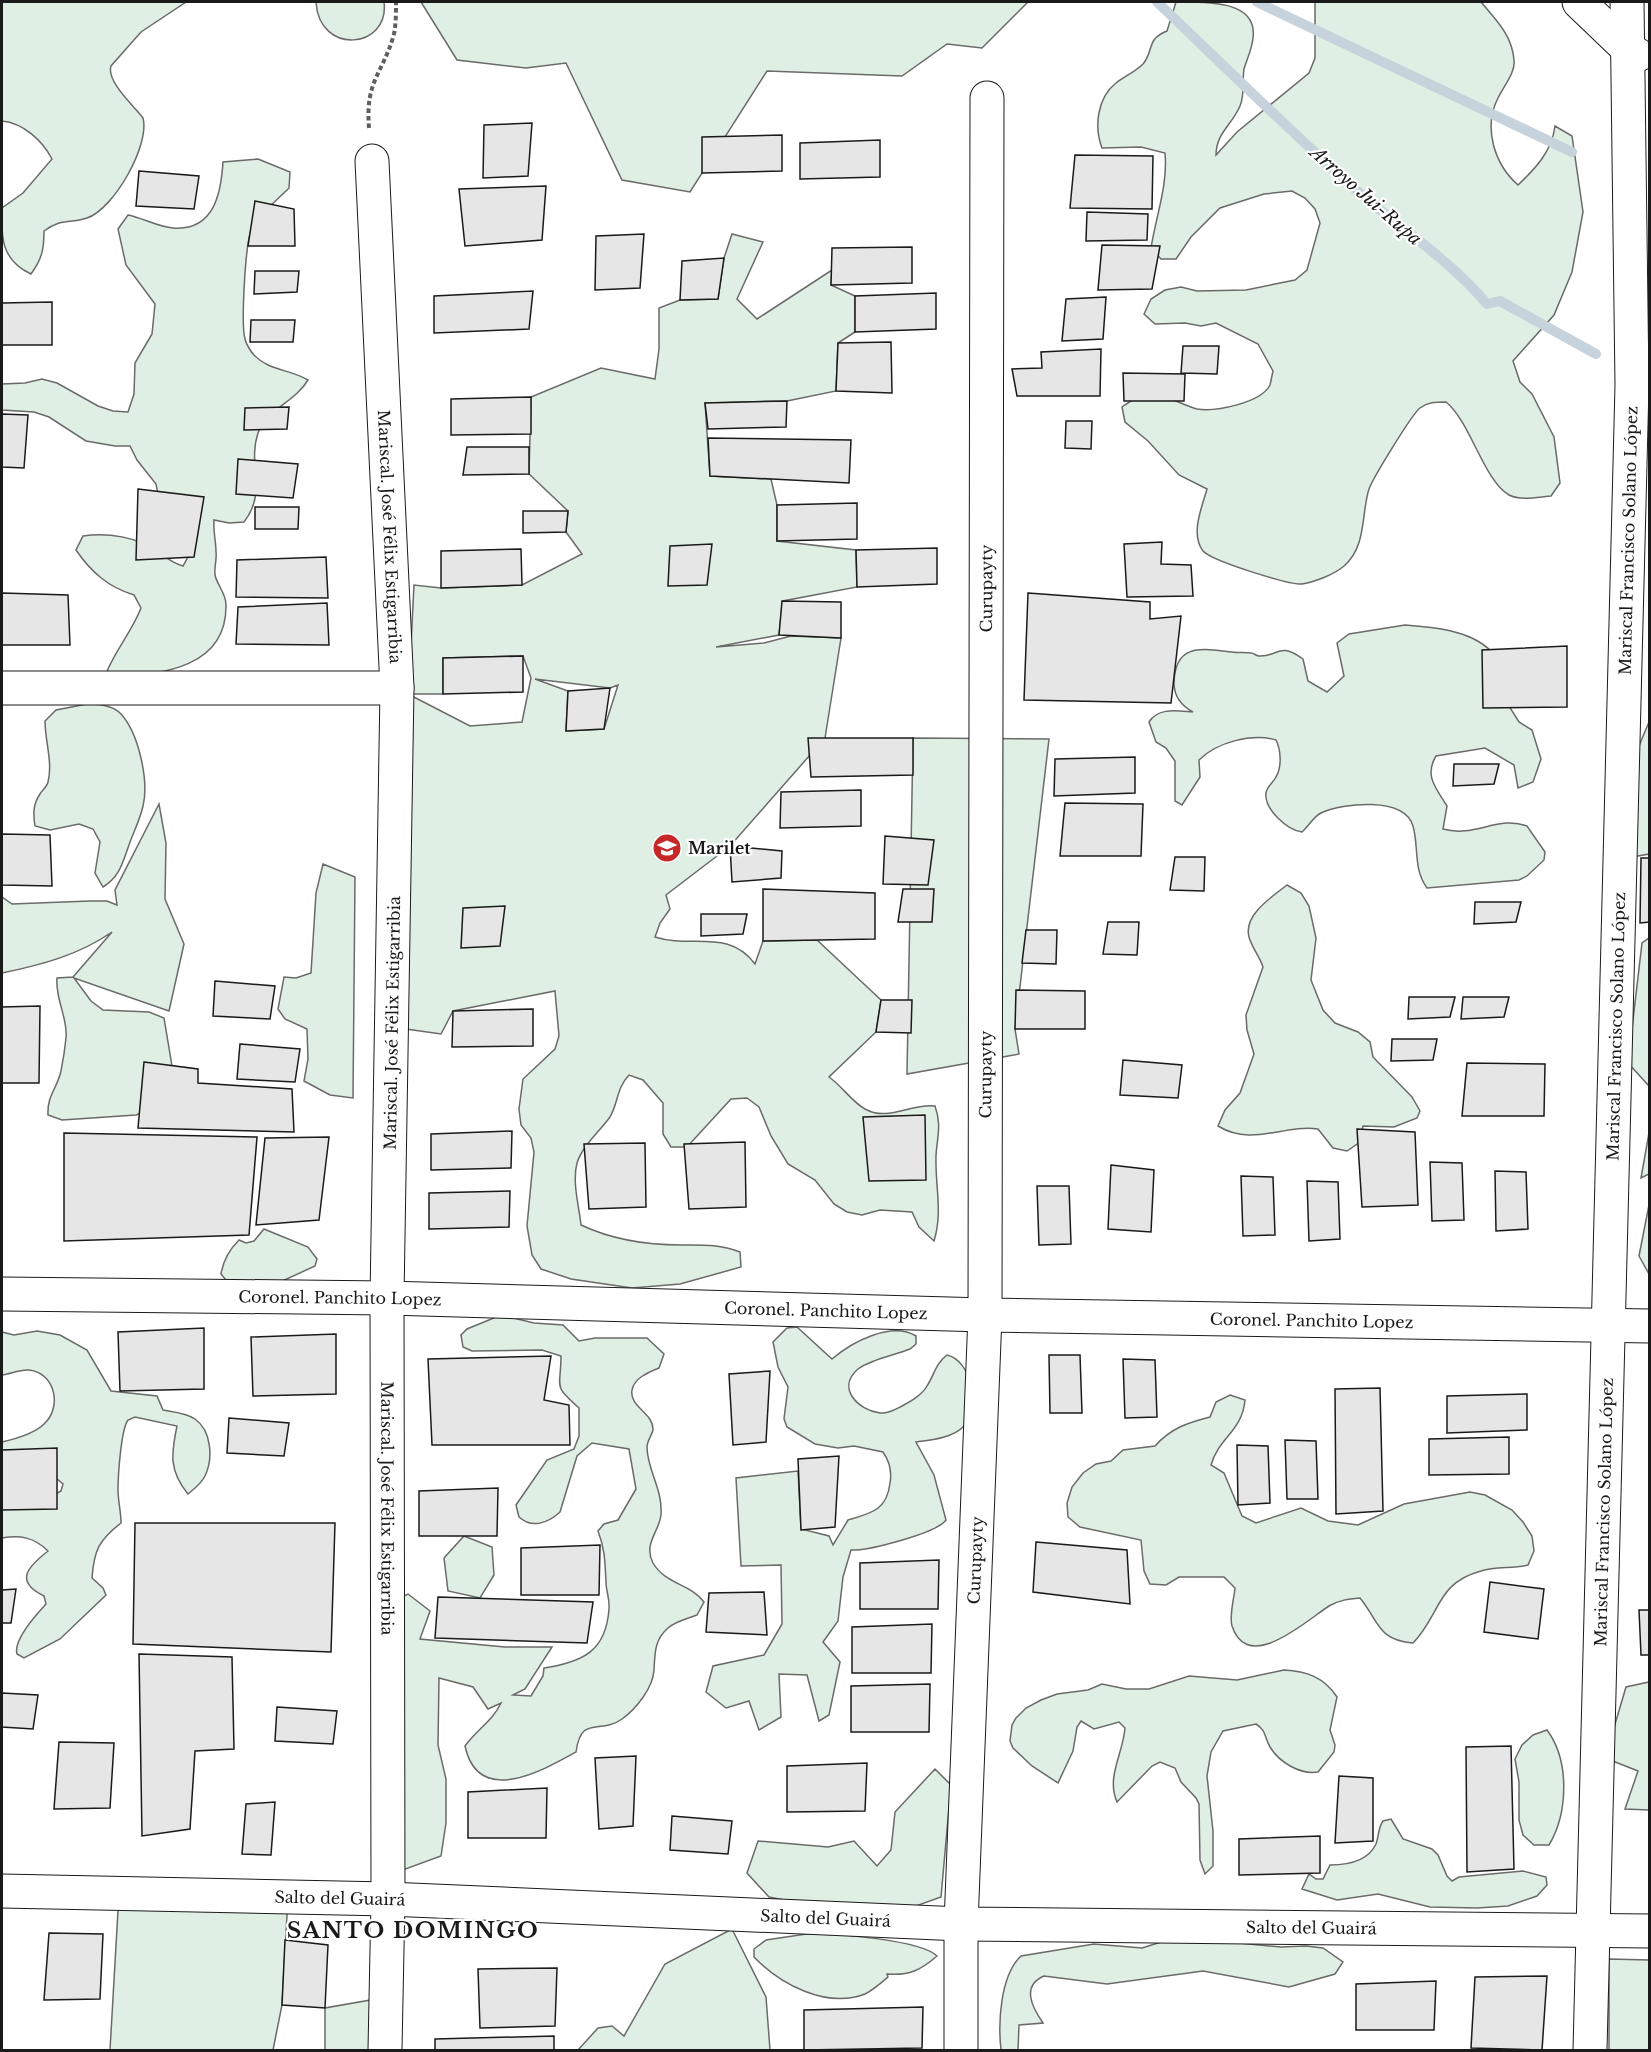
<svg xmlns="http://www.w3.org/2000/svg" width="1651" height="2052" viewBox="0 0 1651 2052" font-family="'Libre Baskerville',serif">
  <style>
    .green { fill: #e0efe3; stroke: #6a6a6a; stroke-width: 1.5; fill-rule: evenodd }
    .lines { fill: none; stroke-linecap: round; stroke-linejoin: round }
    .stream { stroke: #c6d2dc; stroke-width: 10 }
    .building { fill: #e6e6e6; stroke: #1a1a1a; stroke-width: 1.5 }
    .minor-casing { stroke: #1a1a1a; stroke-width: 35 }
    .path { stroke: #5f5f5f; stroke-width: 4; stroke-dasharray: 4.5 3; stroke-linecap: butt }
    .minor { stroke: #fff; stroke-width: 33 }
    .labels { text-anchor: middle; stroke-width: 4.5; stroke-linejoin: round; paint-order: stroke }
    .street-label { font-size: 16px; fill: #1a1a1a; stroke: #fff }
    .poi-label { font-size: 16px; font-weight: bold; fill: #1a1a1a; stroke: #fff; text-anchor: start }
    .water-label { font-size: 18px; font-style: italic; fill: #1a1a1a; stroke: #fff }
    .district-label { font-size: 22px; font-weight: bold; letter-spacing: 1.5px; fill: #1a1a1a; stroke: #fff }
  </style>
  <rect width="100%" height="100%" fill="#fff"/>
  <path class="green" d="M2,2H186L141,32L111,66C106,81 133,105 143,118C150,145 114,209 87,218C69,224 61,218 44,231C44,249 42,259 31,274C1,260 1,237 2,208L23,193L52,159C42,140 23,123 2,121Z
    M316,2H384C390,49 319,56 316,2Z
    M421,2H1028L982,48L947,44L902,76L767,71L690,192L622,180L566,63L526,68L457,60Z
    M1176,2C1207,2 1258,0 1253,38C1252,49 1247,59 1244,69C1242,82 1245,95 1240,106C1232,125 1216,133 1216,155L1237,132L1309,73L1315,58V2H1481C1496,20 1512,35 1514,60C1516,72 1503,87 1498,98C1483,127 1494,164 1518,185C1536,168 1552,151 1555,126L1572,136L1583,212L1572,272L1554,315L1513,361L1520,382L1532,394L1554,437L1560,483L1551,496C1538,497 1521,501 1509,495C1484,481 1470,421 1446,402C1435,402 1428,402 1420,408C1412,414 1373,478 1369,489C1361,514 1367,546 1344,566C1335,574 1315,582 1302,584C1289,585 1212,561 1203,551C1190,534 1202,507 1207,489L1179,475L1148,441L1125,422L1122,407C1131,401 1140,394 1152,394C1167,395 1182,405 1197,409C1215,412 1261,403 1270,385C1271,381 1272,375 1273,371L1258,344L1216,323L1201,326L1185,323L1155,324L1144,314L1151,299L1165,290L1181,287L1197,291L1246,290L1295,280L1307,270L1320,223L1315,209L1305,198L1292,191L1264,194L1220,208L1191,237L1176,259H1161L1151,248C1156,216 1168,185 1165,153L1141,147L1102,148C1094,127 1097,98 1116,83C1125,76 1135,72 1143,64C1154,51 1146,39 1167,31Z
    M258,159L290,172L289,188C276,201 262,212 252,229C245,241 241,325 245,339C246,344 251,352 254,355C269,371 290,369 308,380C295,402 266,410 258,433C247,466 268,491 244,522L229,523L214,520C213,532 216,541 216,552C217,559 214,568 215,575C217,585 226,593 226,605C227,673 152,674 104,679C112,654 131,634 141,608L134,595C108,587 91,572 76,550L83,536C107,532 138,537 158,552C167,558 172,563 183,566L190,553L159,499L156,484L137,460L130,446H115L86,441L49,417L34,412L2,410V384L25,383L42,379L57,383L98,406L113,411L128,412L134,394L135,363L152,334L155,304L126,265L118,229L128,215C143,218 158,227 173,228C214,231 221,194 223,162Z
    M732,234L763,242L737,299L757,319L832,270L831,285L855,296V332L838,343L836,391L787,401L705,403L710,476L771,479L777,505V541L856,550L857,587L783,601L779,635L716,647L764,643L791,636L841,638L825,738L730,846L666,895L670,909L660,923L655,937C691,949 728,928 755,964L763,941L817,940L881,1000L876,1032L829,1077C842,1086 852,1102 865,1109C888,1122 911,1103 935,1106C942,1125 937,1137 936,1156C935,1186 943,1212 934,1241L919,1227L912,1212L880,1210L862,1215L847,1212L834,1204L815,1180L788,1164L771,1136L759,1107L747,1098L731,1099L687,1147H671L663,1134V1103L643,1080L629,1075C616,1089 619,1101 610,1117C600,1131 582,1146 577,1163C572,1182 579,1206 581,1225C613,1240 646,1245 681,1245C703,1245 719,1244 740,1252L741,1267L680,1284L632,1288L571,1279L541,1269L532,1255L527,1226L534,1152L531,1138L521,1125L519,1109L523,1079L555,1049L559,1036L555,991L453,1011L441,1034L392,1027L414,585L441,588L522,585L582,554L566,532L568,511L529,474L531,397L601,368L655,379L659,349V308L680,300L718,299L724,258ZM523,656L531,678L522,722L470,726L408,694H443V658ZM535,679L610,688L618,685L604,729L566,731L568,691Z
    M1405,625C1433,627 1469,630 1490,650L1507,703L1519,722L1532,730L1541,759L1533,782L1518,788L1514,765L1485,748L1436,756C1424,776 1436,788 1447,806L1443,829C1475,838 1498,815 1527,826L1545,852L1544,860L1527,876L1519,880L1427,888C1413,869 1419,847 1413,826C1404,796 1343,803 1321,813C1313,817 1309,826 1302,832C1287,830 1264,809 1266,793C1267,786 1273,783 1276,777C1282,767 1281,750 1276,740C1252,733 1217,742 1199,760L1200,777L1182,805L1175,801V761L1166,748L1156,742L1149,722C1158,707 1178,711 1193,712C1182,706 1174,696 1174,683C1175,642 1203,649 1232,652C1238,653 1245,652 1251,653C1254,653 1256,656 1259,656C1279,657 1278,641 1303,659L1308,681L1327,692L1344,676L1337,643L1349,634Z
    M87,704C99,704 113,705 121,714C139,734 149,781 143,806C140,820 133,833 129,845C122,864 120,876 103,887L95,873L100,842L93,829L79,824L50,830L35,826C33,814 33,804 40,794C42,790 47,787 48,782C53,763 45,741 45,721L56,710Z
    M1649,722V854L1626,858L1628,772Z
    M913,738L1049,739L1015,1029L1019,1054L907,1074Z
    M159,804L166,843L165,899L184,944L169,1011L74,978L91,1001L103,1010L149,1012L164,1018L173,1072L149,1110L136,1115L62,1120L48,1115C47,1095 57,1089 61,1071C63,1061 65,1048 66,1038C68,1017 55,1000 57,978L73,977L112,932C79,955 41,965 2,973V897L12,904L90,901H107L117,905L115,890Z
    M323,864L355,877L353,1098L330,1095L304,1081L308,1059L307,1029L285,1019L278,1009L284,977L296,978L311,973L316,893Z
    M1287,885L1301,893L1309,906L1316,938L1311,980L1323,1010L1335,1023L1358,1032L1370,1042L1373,1057L1412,1097L1420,1111L1417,1118L1394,1127L1363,1126L1360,1142L1347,1151L1333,1148L1318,1129C1284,1124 1252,1147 1218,1126L1225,1110L1240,1093L1254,1054L1247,1030L1246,1015L1263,967C1260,957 1252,948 1249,937C1243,915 1273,896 1287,885Z
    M1649,938V1086L1628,1063L1642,943Z
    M1649,1133V1174L1641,1178Z
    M1649,1205V1274L1639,1256Z
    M264,1229L308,1247L317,1259L315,1266L278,1283L226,1280L221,1274C223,1261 230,1249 239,1240L246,1243L254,1241Z
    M501,1315L534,1323L563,1325L579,1341L595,1338H647L664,1354L659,1368C649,1372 634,1378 632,1390C629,1407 654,1413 653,1430C652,1435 647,1441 647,1447C647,1470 663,1489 661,1515C659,1532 643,1544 653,1563C665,1584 691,1584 704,1602L697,1615C687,1619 676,1621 668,1628C654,1640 655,1654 654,1670C653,1688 636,1709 622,1719C600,1735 581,1714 576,1752C542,1771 478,1807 465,1746C478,1728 492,1722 501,1703L488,1709L473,1687L439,1678L438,1745L446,1779V1823L441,1856L400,1871L395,1600L408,1594L430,1611L420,1639L505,1647H552L525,1689L513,1695L531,1696L543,1676L544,1668C582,1662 606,1652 609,1609C610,1599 606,1591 606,1582C605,1563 605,1549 598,1531L604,1524L618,1520L636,1489L629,1449L592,1443L577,1456L560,1512C548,1523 532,1529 519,1517L516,1505L547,1460L574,1449L579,1436V1408C552,1384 561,1389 561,1356L542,1350L472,1351L463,1347L461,1335L467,1329Z
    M797,1327L832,1359C852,1342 891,1321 916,1336V1344L910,1349C895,1355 871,1359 858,1369C836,1388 858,1410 880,1413C888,1414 896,1409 902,1406C911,1401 922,1395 927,1386C934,1375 936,1363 947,1355C971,1360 982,1408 964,1426C953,1438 931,1440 916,1442L934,1475L946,1520C937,1533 868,1551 851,1550L843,1577L838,1621L823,1642L840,1662L829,1715L819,1721L807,1675L779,1674L781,1717L759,1730L749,1701L726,1708L706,1692L713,1666L764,1655L782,1624L781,1565L741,1566L736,1478L798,1471L801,1529L829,1536L833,1545L848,1520C872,1513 887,1510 890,1483C892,1472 890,1462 883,1452L854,1446L838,1448L815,1444L787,1427L784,1419L788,1387L778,1367L773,1342L787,1328Z
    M37,1331L60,1335L87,1350L111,1391L157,1396L163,1410C173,1412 187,1413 195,1419C212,1431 213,1459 205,1476C201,1484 194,1489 188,1494C169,1471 171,1454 177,1426L135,1417L128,1420C121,1429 118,1476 118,1490C118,1501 121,1511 121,1523C99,1540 94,1550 92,1578L103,1588L106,1595L60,1639L24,1658L17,1654C13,1640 36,1615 46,1604L44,1596C13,1581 29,1566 48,1551C34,1537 20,1535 2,1538V1495H54L61,1491L63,1484L51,1474L2,1462V1442C15,1439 34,1434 44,1424C62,1408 56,1373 29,1370C21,1369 10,1374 2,1375V1332L14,1335Z
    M1230,1395L1245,1400C1242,1432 1219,1437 1211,1465L1224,1473L1242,1516L1256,1523L1301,1508L1328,1521L1358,1525L1404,1504L1470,1492L1485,1495L1512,1510L1523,1522L1532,1536L1534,1551L1528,1565C1513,1569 1496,1566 1481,1571C1436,1583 1441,1614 1413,1643C1377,1640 1379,1621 1360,1598C1349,1599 1339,1600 1329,1606C1307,1620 1248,1675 1232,1626C1229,1616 1234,1599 1235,1588L1224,1577H1179L1166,1585L1150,1584L1144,1571L1141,1540L1080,1527L1068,1517L1067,1503L1072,1487L1083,1473L1096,1464L1111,1461L1123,1450L1155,1446C1171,1428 1187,1423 1210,1417L1216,1402Z
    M464,1536L492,1547L494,1575L480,1598L448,1591L444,1558Z
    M1284,1670C1306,1671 1324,1677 1337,1697L1330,1730L1335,1745L1334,1752L1318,1772C1300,1775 1279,1762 1270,1747C1264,1737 1267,1731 1256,1724L1223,1731L1211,1752L1207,1776L1213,1831V1866L1205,1874L1200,1860L1199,1804L1196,1798L1181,1782L1175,1768L1160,1762L1152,1766L1117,1802C1106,1777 1123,1754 1125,1728L1119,1722L1094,1729L1081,1721L1077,1727L1073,1751L1058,1783L1032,1766L1013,1748L1010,1741L1012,1725L1016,1718L1026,1708L1041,1700L1057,1694L1088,1690L1102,1684L1126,1689H1149L1189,1676L1237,1680Z
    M1649,1682V1810L1625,1809L1638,1771L1605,1758L1626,1687Z
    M1547,1730C1570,1761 1568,1813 1549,1845H1534L1523,1835L1519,1820V1782L1515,1759L1522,1745L1533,1735Z
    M935,1769L951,1785L941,1897L902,1911L814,1906L769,1897L747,1873L758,1841L828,1847L854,1841L877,1866L891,1850L895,1812Z
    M1391,1819L1403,1839L1432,1849L1438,1855L1447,1876L1452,1881L1459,1877L1523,1871L1546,1877L1547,1885L1537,1896L1508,1906L1477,1908L1430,1907L1378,1894L1337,1900L1302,1889L1309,1874L1316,1879H1323L1330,1865C1347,1865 1368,1861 1376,1844C1379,1836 1378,1828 1383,1821Z
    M119,1893L288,1897L282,2005L273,2050H110Z
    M732,1929L766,1997L770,2050H578L598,2028L612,2026L624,2036L665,1964Z
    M813,1933C838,1934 921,1940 937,1956C921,1970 909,1976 887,1974L888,1977C881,1983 873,1990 865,1994C826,2009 780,1984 754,1957V1949L766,1940Z
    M1177,1937L1281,1947L1306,1946L1323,1948L1343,1962L1335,1974L1289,1987L1203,1971L1107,1984L1044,1976C1021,1986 1032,2007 1043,2023L1019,2025L1018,2050H1001C998,2023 1000,1976 1021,1956L1094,1944L1142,1948Z
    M1609,1959L1649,1960V2050H1609Z
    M388,1997L387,2050H325V2008Z"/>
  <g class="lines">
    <path class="stream" d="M1157,2C1223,65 1288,129 1356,190C1400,228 1450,260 1487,304L1500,301L1596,354
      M1257,2L1572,152"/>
  </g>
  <path class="building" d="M532,123L528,176L483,178L484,125Z
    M782,135V171L702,173V137Z
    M880,140V177L800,179V143Z
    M1075,155L1153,156L1152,209L1070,208Z
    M139,171L199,176L194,209L136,206Z
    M546,186L542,240L465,246L459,189Z
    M255,201L294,209L295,246H248Z
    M1087,212L1148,214L1147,240L1086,241Z
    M644,234L640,288L595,290L596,236Z
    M1102,245L1160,246L1152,289L1098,290Z
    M912,247V283L831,285L832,248Z
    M724,258L718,299L680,300L682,261Z
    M255,271H299L297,292L254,294Z
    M533,291L529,329L434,333V296Z
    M936,293V329L855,332V296Z
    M1106,297L1103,339L1062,341L1066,299Z
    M52,302V345H2V303Z
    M251,320H295L293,342H250Z
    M891,342L892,393L836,391L838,343Z
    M1183,346H1219L1217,374L1181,373Z
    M1101,349L1100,396H1017L1012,369L1042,368L1041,352Z
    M1123,373L1185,374L1184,401H1124Z
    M531,397V434L451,435V399Z
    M787,401L786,427L708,429L705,403Z
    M289,407L287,429L244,430L245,408Z
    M2,414L28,415L24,468L2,467Z
    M1066,421H1092L1091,449L1065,448Z
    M708,438L851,440L849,483L710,476Z
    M467,447H529V474L463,475Z
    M238,459L298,464L293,498L236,494Z
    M138,489L204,497L194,557L136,560Z
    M857,503V539L777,541V505Z
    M255,507H299L298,529H255Z
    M523,511H568L566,532L523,533Z
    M1162,542L1161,564L1191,565L1193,596L1127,597L1124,544Z
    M712,544L707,585L668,586L670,546Z
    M937,548V584L857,587L856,550Z
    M521,549L522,585L441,588V551Z
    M326,557L328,598L236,597L237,560Z
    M2,593L68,595L70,645H2Z
    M1028,593L1150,602V619L1181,616L1171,703L1024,700Z
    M782,601L841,602V638L779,635Z
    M327,603L329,645L236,644L238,607Z
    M1567,646V707L1483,708L1482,650Z
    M523,656V692L443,694V658Z
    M610,688L604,729L566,731L568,691Z
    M808,738H913V775L811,777Z
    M1135,757V793L1054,796L1055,759Z
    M1454,764H1499L1494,784L1453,786Z
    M861,790V826L780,828L781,792Z
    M1065,803L1143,804L1141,856H1060Z
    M2,834L50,835L52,886L2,885Z
    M885,836L934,840L928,885L883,884Z
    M730,846L782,851L781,878L732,882Z
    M1175,857H1205L1204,891L1170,890Z
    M1641,858H1650V922L1640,923Z
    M763,889L875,893V939L763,941Z
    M903,889H934L932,922H898Z
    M1475,902H1521L1516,922L1474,924Z
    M505,906L500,946L461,948L463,908Z
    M701,914H747L743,934L701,936Z
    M1108,922H1139L1137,955L1103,954Z
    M1026,930H1057L1056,964L1022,963Z
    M215,981L275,986L270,1019L213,1016Z
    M1016,990L1085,991V1029H1015Z
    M1409,997H1455L1450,1017L1408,1019Z
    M1463,997H1509L1504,1017L1461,1019Z
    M881,1000H912L911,1033L876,1032Z
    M40,1006L39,1083H2V1007Z
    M533,1009V1046L452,1047L453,1011Z
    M1392,1039H1437L1433,1060L1391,1061Z
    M240,1044L300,1049L295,1082L237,1079Z
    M1123,1060L1182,1065L1178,1098L1120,1095Z
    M144,1062L198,1069V1083L292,1089L294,1132L138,1128Z
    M1467,1063L1545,1064L1544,1116H1462Z
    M925,1115L926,1180L869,1181L863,1117Z
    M1357,1129L1415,1132L1418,1205L1362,1207Z
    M512,1131L511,1168L431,1170V1134Z
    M64,1133L257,1137L249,1235L64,1241Z
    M329,1137L319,1220L256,1225L265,1138Z
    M745,1142L746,1207L689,1209L684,1144Z
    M645,1143L646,1207L589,1209L584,1144Z
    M1430,1162L1462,1163L1464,1220L1432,1221Z
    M1111,1165L1154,1170L1151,1232L1108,1229Z
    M1495,1171L1526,1172L1528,1229L1496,1231Z
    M1241,1176L1273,1177L1275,1235L1243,1236Z
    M1307,1181L1338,1182L1340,1239L1309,1241Z
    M1037,1186H1069L1071,1244L1039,1245Z
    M510,1191L509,1227L429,1229V1193Z
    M204,1328V1389L120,1391L118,1332Z
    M336,1334V1394L253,1396L251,1337Z
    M1049,1355H1080L1082,1413H1050Z
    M551,1356L544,1400L569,1405L570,1445H432L428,1359Z
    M1123,1359L1155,1360L1157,1417L1125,1418Z
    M770,1371L766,1442L733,1445L729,1374Z
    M1380,1388L1383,1511L1336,1514L1335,1389Z
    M1527,1394V1430L1447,1433V1396Z
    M229,1418L289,1423L284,1456L227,1453Z
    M1509,1437V1474L1429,1475V1439Z
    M1285,1440L1316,1441L1318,1499H1287Z
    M1237,1445L1268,1446L1270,1503L1238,1505Z
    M57,1448V1509L2,1510V1450Z
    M839,1456L835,1527L801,1530L798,1459Z
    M498,1488L497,1536H419V1491Z
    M135,1523H335L331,1652L133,1644Z
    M1036,1542L1127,1550L1130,1604L1033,1592Z
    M600,1545L599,1595H521V1548Z
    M939,1560L938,1609H860V1563Z
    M1490,1582L1544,1589L1538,1639L1484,1632Z
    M16,1589L11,1623H2V1590Z
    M764,1592L767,1635L706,1632L709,1593Z
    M438,1597L593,1602L587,1643L435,1638Z
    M1639,1610H1650V1655H1641Z
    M932,1624L931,1673H852V1627Z
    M139,1654L232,1657L234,1749L195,1751L190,1829L142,1836Z
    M930,1684L929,1732H851V1686Z
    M2,1693L38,1695L33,1729L2,1727Z
    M277,1707L337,1711L333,1744L275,1741Z
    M59,1742L114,1743L110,1808L54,1809Z
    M1511,1746L1514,1869L1467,1872L1466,1747Z
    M636,1756L633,1826L599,1829L595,1758Z
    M867,1763L865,1811L787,1812V1766Z
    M1339,1776L1373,1778V1841L1335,1843Z
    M547,1788L546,1838H468V1792Z
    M275,1802L271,1855L242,1854L246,1804Z
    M672,1816L732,1821L728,1854L670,1850Z
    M1320,1836V1873L1239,1875V1839Z
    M49,1933L103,1934L100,1999L44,2000Z
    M285,1940L328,1945L325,2008L282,2005Z
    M557,1968L555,2026L480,2028L478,1969Z
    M1547,1976L1542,2050L1471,2048L1475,1977Z
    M1436,1981L1434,2030H1356V1984Z
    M923,2007L922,2048L804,2050V2010Z
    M554,2036V2050H435V2039Z"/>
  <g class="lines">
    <g class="minor-casing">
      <g id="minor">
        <path d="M1579,2L1626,47L1638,55"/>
        <path id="s1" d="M372,161L397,688L387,1298L388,1899L385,2050"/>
        <path d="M2,688H397"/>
        <path id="s2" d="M2,1294L387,1298L985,1315L1650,1326"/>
        <path id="s3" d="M2,1891L388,1899L961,1924L1650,1931"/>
        <path id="s4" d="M961,2050V1924L985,1315L987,98"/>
        <path id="s5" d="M1590,2050L1632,385L1627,2"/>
      </g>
    </g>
    <path class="path" d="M369,128C365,80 383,74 394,34C396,24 396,12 396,2"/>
    <use href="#minor" class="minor"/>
  </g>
  <defs>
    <g id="school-disc" transform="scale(1.5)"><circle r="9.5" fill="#c62828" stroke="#fff"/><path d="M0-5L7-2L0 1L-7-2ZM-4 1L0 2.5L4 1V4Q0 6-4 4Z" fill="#fff"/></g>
  </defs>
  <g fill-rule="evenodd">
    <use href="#school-disc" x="667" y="848"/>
  </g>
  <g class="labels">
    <g class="street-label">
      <text dy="6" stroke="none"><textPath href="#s1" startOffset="376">Mariscal. José Félix Estigarribia</textPath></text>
      <text dy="6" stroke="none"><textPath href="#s5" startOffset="1510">Mariscal Francisco Solano López</textPath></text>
      <text dy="6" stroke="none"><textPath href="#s4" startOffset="1462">Curupayty</textPath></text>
      <text transform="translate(392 1023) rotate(-89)" y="6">Mariscal. José Félix Estigarribia</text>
      <text dy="6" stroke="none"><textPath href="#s5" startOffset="1024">Mariscal Francisco Solano López</textPath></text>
      <text dy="6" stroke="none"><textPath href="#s4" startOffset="976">Curupayty</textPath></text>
      <text dy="6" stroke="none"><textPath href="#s2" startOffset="338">Coronel. Panchito Lopez</textPath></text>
      <text dy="6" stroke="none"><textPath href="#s2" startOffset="824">Coronel. Panchito Lopez</textPath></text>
      <text dy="6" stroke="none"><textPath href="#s2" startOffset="1310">Coronel. Panchito Lopez</textPath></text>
      <text dy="6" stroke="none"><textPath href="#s1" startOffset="1348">Mariscal. José Félix Estigarribia</textPath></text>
      <text dy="6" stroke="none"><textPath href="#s5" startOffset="538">Mariscal Francisco Solano López</textPath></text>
      <text dy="6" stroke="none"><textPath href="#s4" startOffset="490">Curupayty</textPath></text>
      <text dy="6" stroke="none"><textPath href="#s3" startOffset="338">Salto del Guairá</textPath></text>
      <text dy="6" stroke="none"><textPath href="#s3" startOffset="824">Salto del Guairá</textPath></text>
      <text dy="6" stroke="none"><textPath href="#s3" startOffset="1310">Salto del Guairá</textPath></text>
    </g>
    <g class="poi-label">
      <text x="688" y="854">Marilet</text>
    </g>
    <g class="water-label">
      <text transform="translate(1366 196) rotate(41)" y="6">Arroyo Jui-Rupa</text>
    </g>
    <g class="district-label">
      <text x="413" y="1938">SANTO DOMINGO</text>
    </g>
  </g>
  <rect width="1651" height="2052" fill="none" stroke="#1a1a1a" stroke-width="6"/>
</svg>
